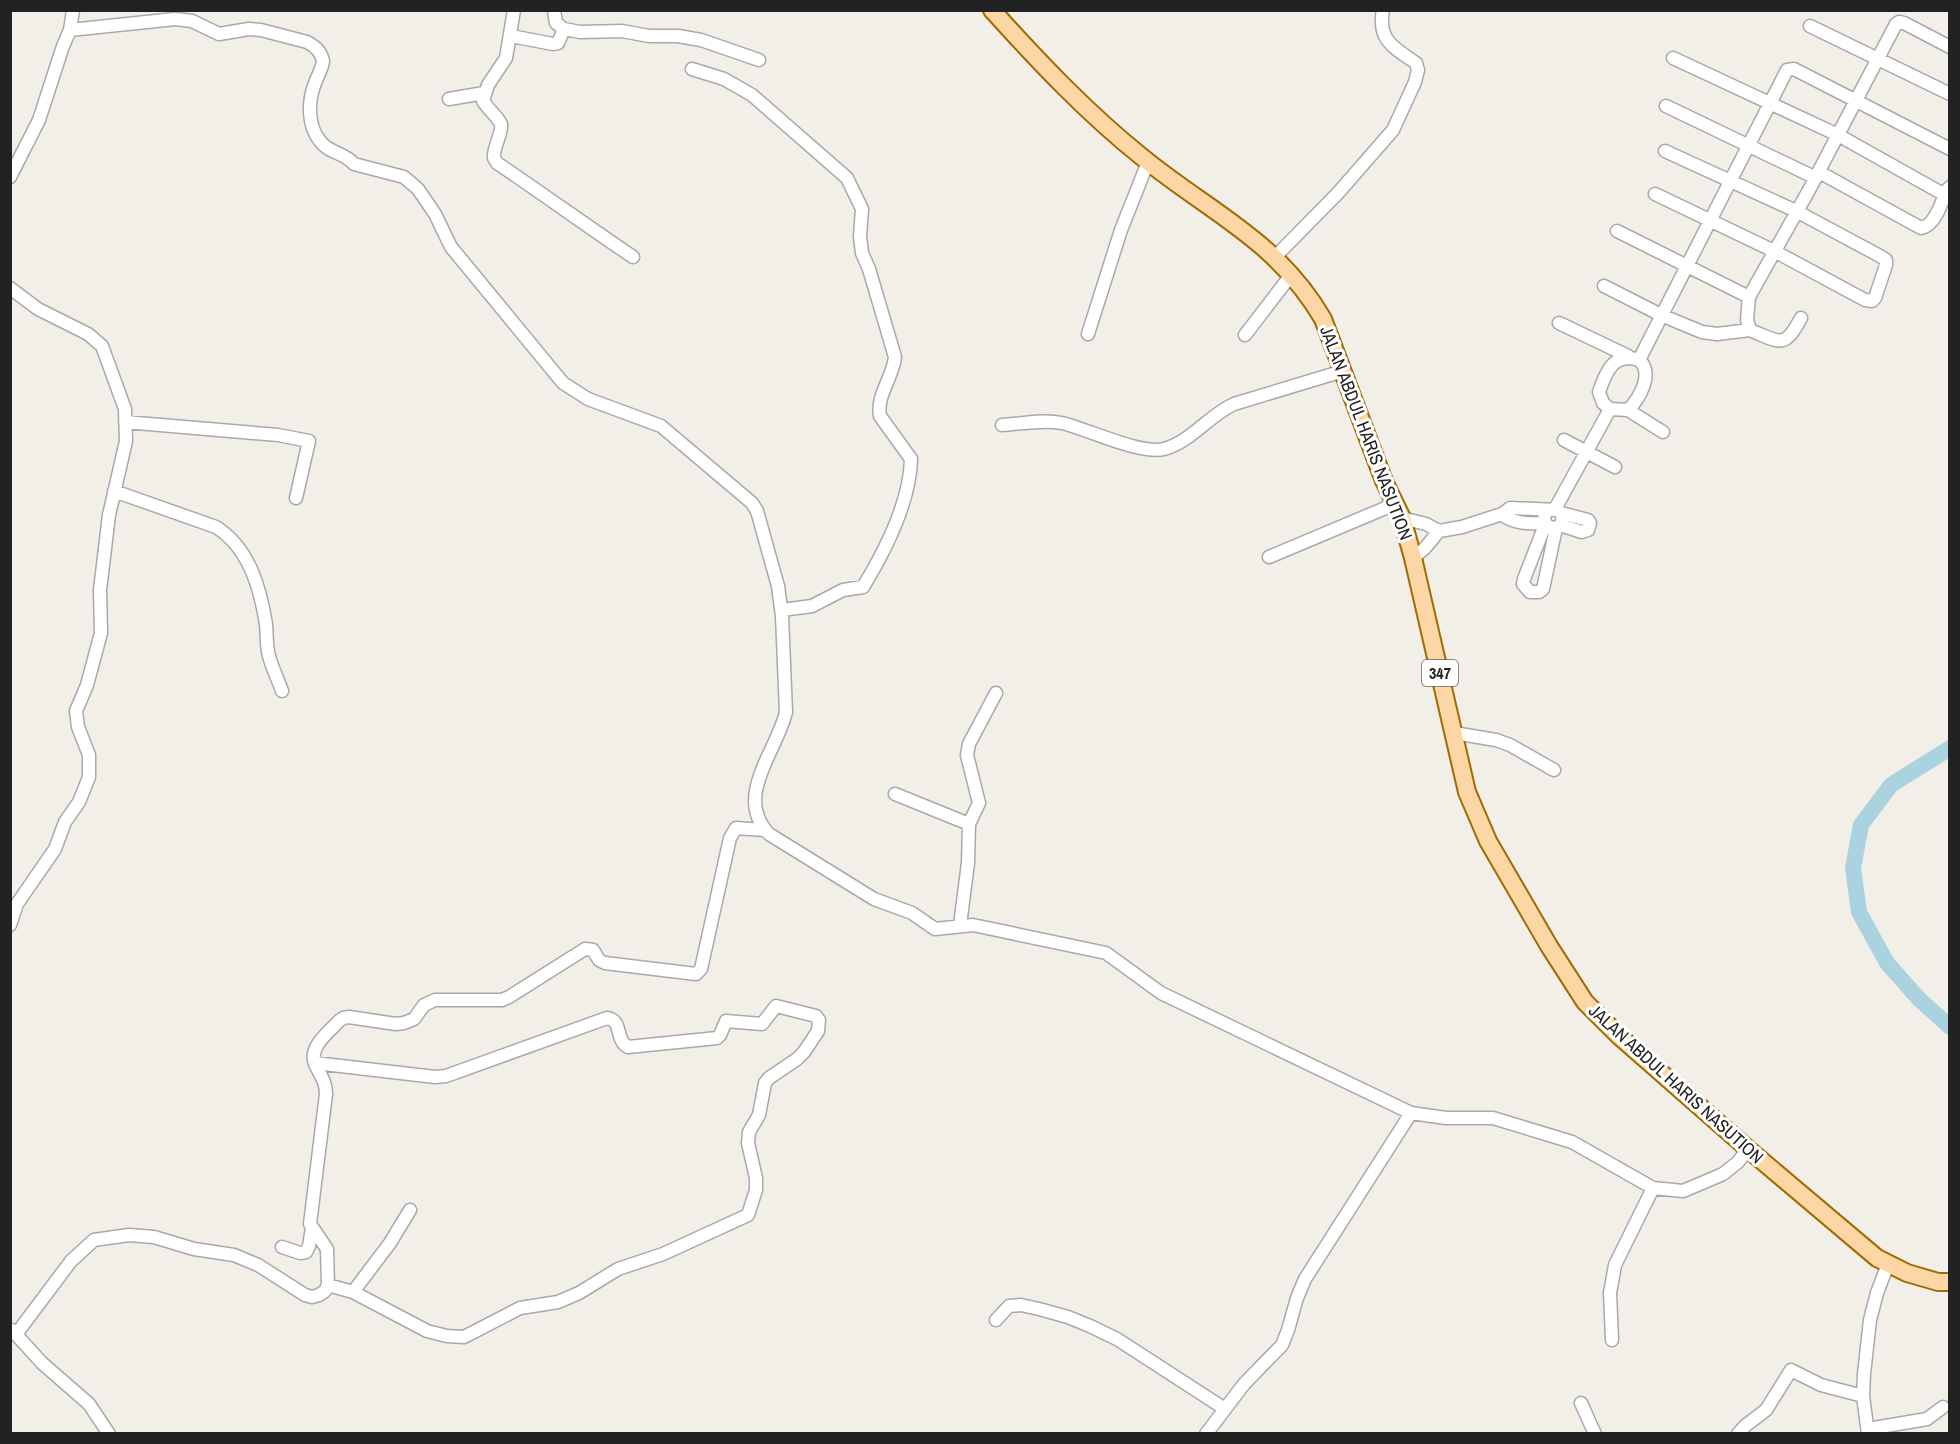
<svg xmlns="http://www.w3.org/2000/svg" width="1960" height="1444" viewBox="0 0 1960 1444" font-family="'Archivo Narrow',sans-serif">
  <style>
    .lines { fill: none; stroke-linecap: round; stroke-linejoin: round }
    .river { stroke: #aad3df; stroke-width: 16 }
    .minor-casing { stroke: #a9a9a9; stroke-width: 15 }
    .major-casing { stroke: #a06b00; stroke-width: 20 }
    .minor { stroke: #fff; stroke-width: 12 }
    .major { stroke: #fcd6a4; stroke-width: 16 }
    .labels { text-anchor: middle; stroke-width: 6; stroke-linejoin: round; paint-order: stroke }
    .shield { fill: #fff; stroke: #646464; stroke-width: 1.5 }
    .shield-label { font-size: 16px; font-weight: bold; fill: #222 }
    .street-label { font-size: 18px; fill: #222; stroke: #fff }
  </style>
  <rect width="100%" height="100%" fill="#f2efe9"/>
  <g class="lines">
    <path class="river" d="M1950,748L1891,785L1861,825L1853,868L1859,912L1887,963L1918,998L1950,1027"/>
    <g class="minor-casing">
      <path id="minor" d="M514,10L506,58L488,85L483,101C487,108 498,117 501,124C503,132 493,147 494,158L497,163C543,194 587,226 633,257
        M554,10L556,23L564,29
        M1810,26L1950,94
        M70,30L175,19L192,21L219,34L249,29L261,30L307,42C315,46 321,51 323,61C322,69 318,75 315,83C308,101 307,125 320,141C328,153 346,153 354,164L404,177L418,189L435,214L451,247L563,383L588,399L661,426L752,503L757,511L778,586L782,616L786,712C777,751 733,797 769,834L874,899L912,913L935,929L973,925L1106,953L1161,993L1411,1113L1446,1118H1493L1572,1142L1653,1188L1683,1191L1702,1183L1723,1174L1738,1162L1748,1149
        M511,36L553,44L558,43L564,29L580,32L622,31L649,36H678L701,40L759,60
        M1673,58L1838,135L1945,195
        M692,69L724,79L752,95L847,178L862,209L860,236L862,253L869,269L895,357C893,377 876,396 880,416L911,459C910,502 885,551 863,587L843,590L812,606L782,610
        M449,99L484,93
        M1666,106L1816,178
        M1819,172L1921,228C1935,226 1942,202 1946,191L1950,187
        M10,177L39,120L63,46L70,30L73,10
        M1655,194L1776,252L1865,300L1872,301L1875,298L1886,265V260L1880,256L1796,211L1665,151
        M1617,231L1749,297L1809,190L1896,24L1899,22L1904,23L1950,47
        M1275,257L1338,193L1393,130L1415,82L1418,70L1416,63C1394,48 1377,40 1383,10
        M1604,286L1661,315L1702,332L1717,334L1750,330
        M10,288L38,309L88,334L102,346L125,409L126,441L109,515L100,590L101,633L87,685L76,711L78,727L89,755V777L79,802L65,822L55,849L17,904L10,925
        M1749,297L1747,320L1750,330C1780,342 1784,350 1801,318
        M1559,323L1628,356
        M1088,334L1121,230L1148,162
        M1245,335L1291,275
        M1610,409L1628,410C1640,398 1654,373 1639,360
        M1628,410L1663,432
        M125,422L278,435L309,441L296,498
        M1002,425C1021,424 1043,419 1062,423C1087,429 1141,455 1164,449C1192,441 1208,416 1234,404L1343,371
        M1564,440L1615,467
        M114,491L216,527C249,548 260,587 266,624C267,634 266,646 269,656C272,668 278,679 282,691
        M1555,509L1610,409L1603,403L1599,392C1606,371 1614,352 1639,360L1787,70L1794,69L1950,149
        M1502,514C1511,523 1532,525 1544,522
        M1402,518L1426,524L1439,531L1462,527L1502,514L1510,508L1558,510C1564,515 1564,522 1558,527L1550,528L1544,522L1545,513L1549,510
        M1545,525L1524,579L1523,584L1530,592H1539L1543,589L1556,528
        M1560,525L1582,532L1588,530L1590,523L1588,520L1561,513
        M1269,557L1395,504
        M1413,558L1425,548L1439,531
        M1454,733L1496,740L1510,745L1554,770
        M895,794L969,824
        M960,925L968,863L969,824L979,803L967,755L969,744L996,693
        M315,1063L435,1077L446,1076L607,1018C623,1020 615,1041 628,1047L717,1038L720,1035L726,1021L762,1024L776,1006L816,1016L819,1020L818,1031L804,1052L797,1059L769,1078L765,1083L759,1115L749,1132L748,1143L756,1178V1190L748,1215L663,1254L618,1269L579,1293L558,1302L520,1308L464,1337L447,1336L427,1331L353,1292L328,1285
        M282,1247L300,1253L306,1252L309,1246L312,1228
        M353,1292L390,1243L410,1210
        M996,1320L1009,1306L1021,1305L1039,1309L1068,1317L1090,1326L1117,1339L1225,1409
        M12,1330L42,1363L89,1404L109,1434
        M17,1333L71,1261L94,1240L129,1235L154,1237L194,1249L234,1255L258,1265L305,1295L312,1297L319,1295L325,1291L328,1285L327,1249L310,1224L326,1094C326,1081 320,1075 315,1064C308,1047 329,1032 339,1021L343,1018L349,1017L396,1024L404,1023L414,1019L424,1005L435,1000H502L509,997L585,949L593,950L599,960L605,963L696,974L701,969L730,838L736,828L765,830
        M1612,1340L1610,1293L1615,1265L1653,1188
        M1581,1403L1595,1434
        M1868,1429L1927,1419L1943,1407
        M1206,1434L1244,1384L1282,1345L1288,1330L1297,1298L1305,1279L1411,1113
        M1738,1434L1745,1426L1766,1410L1791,1370L1821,1385L1863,1396
        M1868,1434L1863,1396L1864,1374L1870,1320L1877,1293L1888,1264"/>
    </g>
    <g class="major-casing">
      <path id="major" d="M992,10C1039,62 1087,113 1142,157C1209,212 1277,240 1323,319L1384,481L1402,518L1413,558L1467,792L1488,841L1549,946L1585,1002L1619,1036L1748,1149L1877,1258L1907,1273L1938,1282H1950"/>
    </g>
    <use href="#minor" class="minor"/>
    <use href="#major" class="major"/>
  </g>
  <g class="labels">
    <rect class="shield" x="1422" y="660" width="36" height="26" rx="4.5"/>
    <g class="shield-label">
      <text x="1440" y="679">347</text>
    </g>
    <g class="street-label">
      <text transform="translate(1366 433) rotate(69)" y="6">JALAN ABDUL HARIS NASUTION</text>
      <text transform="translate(1676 1084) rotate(42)" y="6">JALAN ABDUL HARIS NASUTION</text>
    </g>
  </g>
  <rect width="1960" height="1444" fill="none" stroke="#222222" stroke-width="24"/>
</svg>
